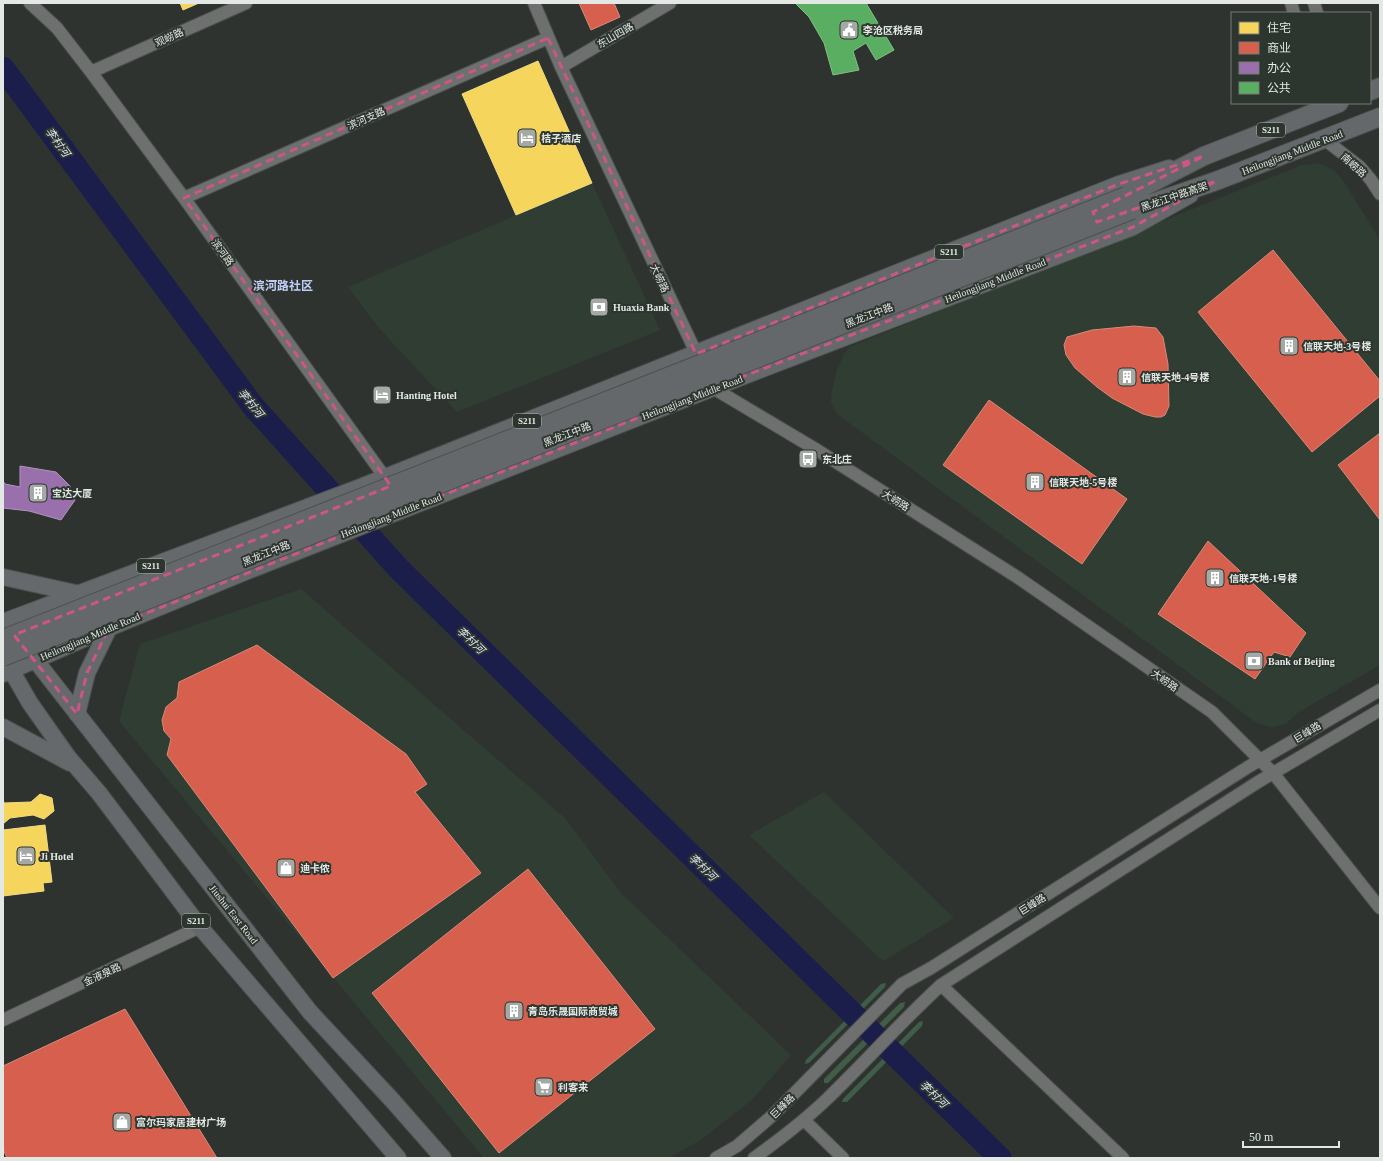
<svg xmlns="http://www.w3.org/2000/svg" width="1383" height="1161" viewBox="0 0 1383 1161" font-family="'Times New Roman','Noto Sans SC',serif">
  <style>
    .built { fill: #303d33 }
    .green { fill: #3f5d48 }
    .homes { fill: #f6d55c; stroke: #f0db85 }
    .shops { fill: #d6604d; stroke: #da897a }
    .offices { fill: #9970ab; stroke: #af94bc }
    .public { fill: #5aae61; stroke: #83bf88 }
    .lines { fill: none; stroke-linecap: round; stroke-linejoin: round }
    .river { stroke: #1b1e4b; stroke-width: 23 }
    .minor-casing { stroke: #4c504d; stroke-width: 14 }
    .major-casing { stroke: #4c504d; stroke-width: 18 }
    .highway-casing { stroke: #4c504d; stroke-width: 20 }
    .minor { stroke: #6d706e; stroke-width: 12 }
    .major { stroke: #66696b; stroke-width: 16 }
    .highway { stroke: #64686a; stroke-width: 18 }
    .highway-bridge-casing { stroke: #4c504d; stroke-width: 20; stroke-linecap: butt }
    .highway-bridge { stroke: #64686a; stroke-width: 18 }
    .marked { fill: none; stroke: #cc5684; stroke-width: 3; stroke-dasharray: 8 5; stroke-linejoin: round }
    .labels { text-anchor: middle; stroke-width: 4; stroke-linejoin: round; paint-order: stroke }
    .shield { fill: #2d352f; stroke: #acb2ae; stroke-width: 1 }
    .shield-label { font-size: 9px; font-weight: bold; fill: #e3e8e4 }
    .poi-label { font-size: 10px; font-weight: bold; fill: #e3e8e4; stroke: #2d352f; text-anchor: start }
    .street-label { font-size: 10px; fill: #e3e8e4; stroke: #2d352f }
    .water-label { font-size: 11px; font-style: italic; fill: #dfe3f5; stroke: #2d352f }
    .quarter-label { font-size: 12px; font-weight: bold; fill: #c1cbf5; stroke: #2d352f }
  </style>
  <rect width="100%" height="100%" fill="#2f3330"/>
  <path class="built" d="M1318,163L1334,170L1342,179L1380,240V665L1297,713L1286,724L1271,727L1257,723L837,414L831,402L832,390L837,370L844,354L850,347L1302,165Z
    M592,183L660,330L457,412L379,328L348,287Z
    M301,589L565,818L621,893L791,1055L752,1100L699,1141L668,1158H484L119,721L140,644Z
    M824,792L954,918L883,961L749,835Z"/>
  <path class="green" d="M886,983L885,987L809,1063L805,1064L806,1060L881,984Z
    M905,1002L904,1007L828,1083H824V1079L900,1003Z
    M923,1021L922,1026L847,1102H842L843,1099L919,1022Z"/>
  <path class="homes" d="M180,3H199L183,10Z
    M538,61L592,183L516,215L462,94Z
    M40,794L52,798L54,811L44,819L33,815L10,818L3,824V798L4,803L31,802Z
    M45,825L52,882L43,883L44,891L3,896V830Z"/>
  <path class="shops" d="M579,3H614L620,17L591,30Z
    M1273,250L1380,381V396L1312,452L1198,312Z
    M1134,326L1156,328L1163,337L1168,364L1169,406L1165,415L1161,417H1155L1143,414L1112,398L1097,387L1075,368L1066,355L1064,345L1067,337L1092,330Z
    M989,400L1127,499L1082,564L943,465Z
    M1380,433V520L1338,465Z
    M1208,541L1306,633L1290,657L1274,652L1255,679L1158,614Z
    M257,645L406,754L427,784L415,792L481,873L333,978L167,755L171,739L164,731L162,720L166,707L177,698L179,682Z
    M528,869L655,1029L499,1153L372,993Z
    M125,1009L217,1158H7L3,1149V1066Z"/>
  <path class="offices" d="M20,466L56,472L70,486L75,500L61,520L29,511L3,508V481L5,484L20,487Z"/>
  <path class="public" d="M795,3H866L894,50L876,60L866,43L853,51L859,70L833,75L824,43L809,17Z"/>
  <g class="lines">
    <path class="river" d="M3,68L253,406L399,569L1000,1158"/>
    <g class="minor-casing">
      <path id="minor" d="M30,3L57,28L91,72L184,198L389,483
        M534,3L561,67L699,359
        M1291,3L1294,13
        M1314,3L1317,13
        M561,67L670,3
        M91,72L246,3
        M1324,139L1360,167L1371,180L1380,194
        M184,198L548,38
        M711,383L713,388L817,450L1017,577L1212,712L1273,773L1380,908
        M941,985L1123,1158
        M3,1020L200,927
        M804,1120L843,1158
        M716,1158L737,1146L773,1115L902,984L931,968L1248,767L1380,690
        M754,1158C779,1140 804,1121 827,1099C866,1061 902,1021 941,985L1258,782L1380,710"/>
    </g>
    <g class="major-casing">
      <path id="major" d="M3,577L80,594
        M3,622L358,488L1119,184L1169,168
        M29,652L310,1012L392,1100L443,1158
        M4,662L11,670L30,703L68,757L99,793L200,927L398,1158
        M3,674L109,628L245,572L713,388L1133,227L1190,195
        M77,714L87,673L109,628
        M3,727L70,763"/>
    </g>
    <g class="highway-casing">
      <path id="highway" d="M1370,91L1380,87
        M1126,196L1204,156L1339,103
        M1132,210L1216,181L1380,117"/>
    </g>
    <use href="#minor" class="minor"/>
    <use href="#major" class="major"/>
    <use href="#highway" class="highway"/>
    <g class="highway-bridge-casing">
      <path id="highway-bridge" d="M3,639L1126,196
        M3,657L1132,210"/>
    </g>
    <use href="#highway-bridge" class="highway-bridge"/>
  </g>
  <path class="marked" d="M548,38L696,354L1119,184L1204,156L1093,212L1097,222L1216,181L1133,227L713,388L109,628L87,673L77,714L14,635L391,486L184,198Z"/>
  <defs>
    <g id="civic-square" transform="scale(1)"><rect x="-9" y="-9" width="18" height="18" rx="4" fill="#a4a9a5" stroke="#2d352f"/><path d="M-.6-6.5H3V-4.5H.6V-3L4-1V1h2V6H-6V1h2V-1L-.6-3ZM-1.2 2.5V6h2.4V2.5Z" fill="#fff"/></g>
    <g id="hotel-square" transform="scale(1)"><rect x="-9" y="-9" width="18" height="18" rx="4" fill="#a4a9a5" stroke="#2d352f"/><path d="M-6-4.5h1.5V1H6V5H4.5V3h-9V5H-6ZM-4 0a1.8 1.8 0 1 1 3.6 0ZM.5 0V-2.5h3Q6-2.5 6 0Z" fill="#fff"/></g>
    <g id="bank-square" transform="scale(1)"><rect x="-9" y="-9" width="18" height="18" rx="4" fill="#a4a9a5" stroke="#2d352f"/><path d="M-6-4H6V4H-6ZM0-2.3a2.3 2.3 0 1 0 0 4.6a2.3 2.3 0 1 0 0-4.6Z" fill="#fff"/></g>
    <g id="building-square" transform="scale(1)"><rect x="-9" y="-9" width="18" height="18" rx="4" fill="#a4a9a5" stroke="#2d352f"/><path d="M-4-6H4V6H1V3H-1V6H-4ZM-2.5-4.3h1.7v1.8h-1.7ZM.8-4.3h1.7v1.8H.8ZM-2.5-1h1.7V.8h-1.7ZM.8-1h1.7V.8H.8Z" fill="#fff"/></g>
    <g id="bus-square" transform="scale(1)"><rect x="-9" y="-9" width="18" height="18" rx="4" fill="#a4a9a5" stroke="#2d352f"/><path d="M-5-6H5V4H4V6H2V4H-2V6H-4V4H-5ZM-3.5-4V0h7V-4ZM-3.5 1.2v1.5H-2V1.2ZM2 1.2v1.5H3.5V1.2Z" fill="#fff"/></g>
    <g id="shop-square" transform="scale(1)"><rect x="-9" y="-9" width="18" height="18" rx="4" fill="#a4a9a5" stroke="#2d352f"/><path d="M-5-2.5h2.3a2.7 3.5 0 0 1 5.4 0H5L5.5 6h-11ZM-1.5-2.5h3a1.5 2.3 0 0 0-3 0Z" fill="#fff"/></g>
    <g id="supermarket-square" transform="scale(1)"><rect x="-9" y="-9" width="18" height="18" rx="4" fill="#a4a9a5" stroke="#2d352f"/><path d="M-6-5.5h2.5l.6 2H6L4.5 2H-2.5L-4.4-4H-6ZM-1.5 3.2a1.3 1.3 0 1 0 .1 0ZM3 3.2a1.3 1.3 0 1 0 .1 0Z" fill="#fff"/></g>
  </defs>
  <g fill-rule="evenodd">
    <use href="#civic-square" x="849" y="30"/>
    <use href="#hotel-square" x="527" y="138"/>
    <use href="#bank-square" x="599" y="307"/>
    <use href="#building-square" x="1289" y="346"/>
    <use href="#building-square" x="1127" y="377"/>
    <use href="#hotel-square" x="382" y="395"/>
    <use href="#bus-square" x="808" y="459"/>
    <use href="#building-square" x="1035" y="482"/>
    <use href="#building-square" x="38" y="493"/>
    <use href="#building-square" x="1215" y="578"/>
    <use href="#bank-square" x="1254" y="661"/>
    <use href="#hotel-square" x="26" y="856"/>
    <use href="#shop-square" x="286" y="868"/>
    <use href="#building-square" x="514" y="1011"/>
    <use href="#supermarket-square" x="544" y="1087"/>
    <use href="#shop-square" x="122" y="1122"/>
  </g>
  <g class="labels">
    <g class="shield">
      <rect x="1257" y="123" width="28" height="14" rx="3"/>
      <rect x="935" y="245" width="28" height="14" rx="3"/>
      <rect x="513" y="414" width="28" height="14" rx="3"/>
      <rect x="137" y="559" width="28" height="14" rx="3"/>
      <rect x="182" y="914" width="28" height="14" rx="3"/>
    </g>
    <g class="shield-label">
      <text x="1271" y="133">S211</text>
      <text x="949" y="255">S211</text>
      <text x="527" y="424">S211</text>
      <text x="151" y="569">S211</text>
      <text x="196" y="924">S211</text>
    </g>
    <g class="poi-label">
      <text x="863" y="34">李沧区税务局</text>
      <text x="541" y="142">桔子酒店</text>
      <text x="613" y="311">Huaxia Bank</text>
      <text x="1303" y="350">信联天地-3号楼</text>
      <text x="1141" y="381">信联天地-4号楼</text>
      <text x="396" y="399">Hanting Hotel</text>
      <text x="822" y="463">东北庄</text>
      <text x="1049" y="486">信联天地-5号楼</text>
      <text x="52" y="497">宝达大厦</text>
      <text x="1229" y="582">信联天地-1号楼</text>
      <text x="1268" y="665">Bank of Beijing</text>
      <text x="40" y="860">Ji Hotel</text>
      <text x="300" y="872">迪卡侬</text>
      <text x="528" y="1015">青岛乐晟国际商贸城</text>
      <text x="558" y="1091">利客来</text>
      <text x="136" y="1126">富尔玛家居建材广场</text>
    </g>
    <g class="street-label">
      <text transform="translate(615 35) rotate(-30)" y="4">东山四路</text>
      <text transform="translate(169 37) rotate(-24)" y="4">观崂路</text>
      <text transform="translate(366 118) rotate(-24)" y="4">滨河支路</text>
      <text transform="translate(1292 152) rotate(-21)" y="4">Heilongjiang Middle Road</text>
      <text transform="translate(1354 165) rotate(42)" y="4">南崂路</text>
      <text transform="translate(1174 196) rotate(-19)" y="4">黑龙江中路高架</text>
      <text transform="translate(223 252) rotate(54)" y="4">滨河路</text>
      <text transform="translate(660 278) rotate(65)" y="4">大崂路</text>
      <text transform="translate(995 280) rotate(-21)" y="4">Heilongjiang Middle Road</text>
      <text transform="translate(869 315) rotate(-21)" y="4">黑龙江中路</text>
      <text transform="translate(692 397) rotate(-21)" y="4">Heilongjiang Middle Road</text>
      <text transform="translate(567 434) rotate(-21)" y="4">黑龙江中路</text>
      <text transform="translate(896 500) rotate(32)" y="4">大崂路</text>
      <text transform="translate(391 515) rotate(-21)" y="4">Heilongjiang Middle Road</text>
      <text transform="translate(266 553) rotate(-22)" y="4">黑龙江中路</text>
      <text transform="translate(90 636) rotate(-23)" y="4">Heilongjiang Middle Road</text>
      <text transform="translate(1165 680) rotate(35)" y="4">大崂路</text>
      <text transform="translate(1307 732) rotate(-31)" y="4">巨峰路</text>
      <text transform="translate(1032 904) rotate(-32)" y="4">巨峰路</text>
      <text transform="translate(234 914) rotate(52)" y="4">Jiushui East Road</text>
      <text transform="translate(102 974) rotate(-25)" y="4">金液泉路</text>
      <text transform="translate(782 1106) rotate(-45)" y="4">巨峰路</text>
    </g>
    <g class="water-label">
      <text transform="translate(58 142) rotate(54)" y="4">李村河</text>
      <text transform="translate(251 403) rotate(51)" y="4">李村河</text>
      <text transform="translate(471 640) rotate(44)" y="4">李村河</text>
      <text transform="translate(703 867) rotate(44)" y="4">李村河</text>
      <text transform="translate(934 1094) rotate(44)" y="4">李村河</text>
    </g>
    <g class="quarter-label">
      <text x="283" y="290">滨河路社区</text>
    </g>
  </g>
  <rect width="1383" height="1161" fill="none" stroke="#e3e8e4" stroke-width="8"/>
  <rect x="1231" y="12" width="140" height="92" fill="#2d352f" stroke="#767d77"/>
  <rect x="1239" y="22" width="20" height="12" fill="#f6d55c" stroke="#767d77"/>
  <text x="1267" y="32" font-size="12" fill="#e3e8e4">住宅</text>
  <rect x="1239" y="42" width="20" height="12" fill="#d6604d" stroke="#767d77"/>
  <text x="1267" y="52" font-size="12" fill="#e3e8e4">商业</text>
  <rect x="1239" y="62" width="20" height="12" fill="#9970ab" stroke="#767d77"/>
  <text x="1267" y="72" font-size="12" fill="#e3e8e4">办公</text>
  <rect x="1239" y="82" width="20" height="12" fill="#5aae61" stroke="#767d77"/>
  <text x="1267" y="92" font-size="12" fill="#e3e8e4">公共</text>
  <path d="M1243 1141v6h96v-6" fill="none" stroke="#e3e8e4" stroke-width="2"/>
  <text x="1249" y="1141" font-size="12" fill="#e3e8e4" stroke="#2d352f" stroke-width="3" paint-order="stroke">50 m</text>
</svg>
